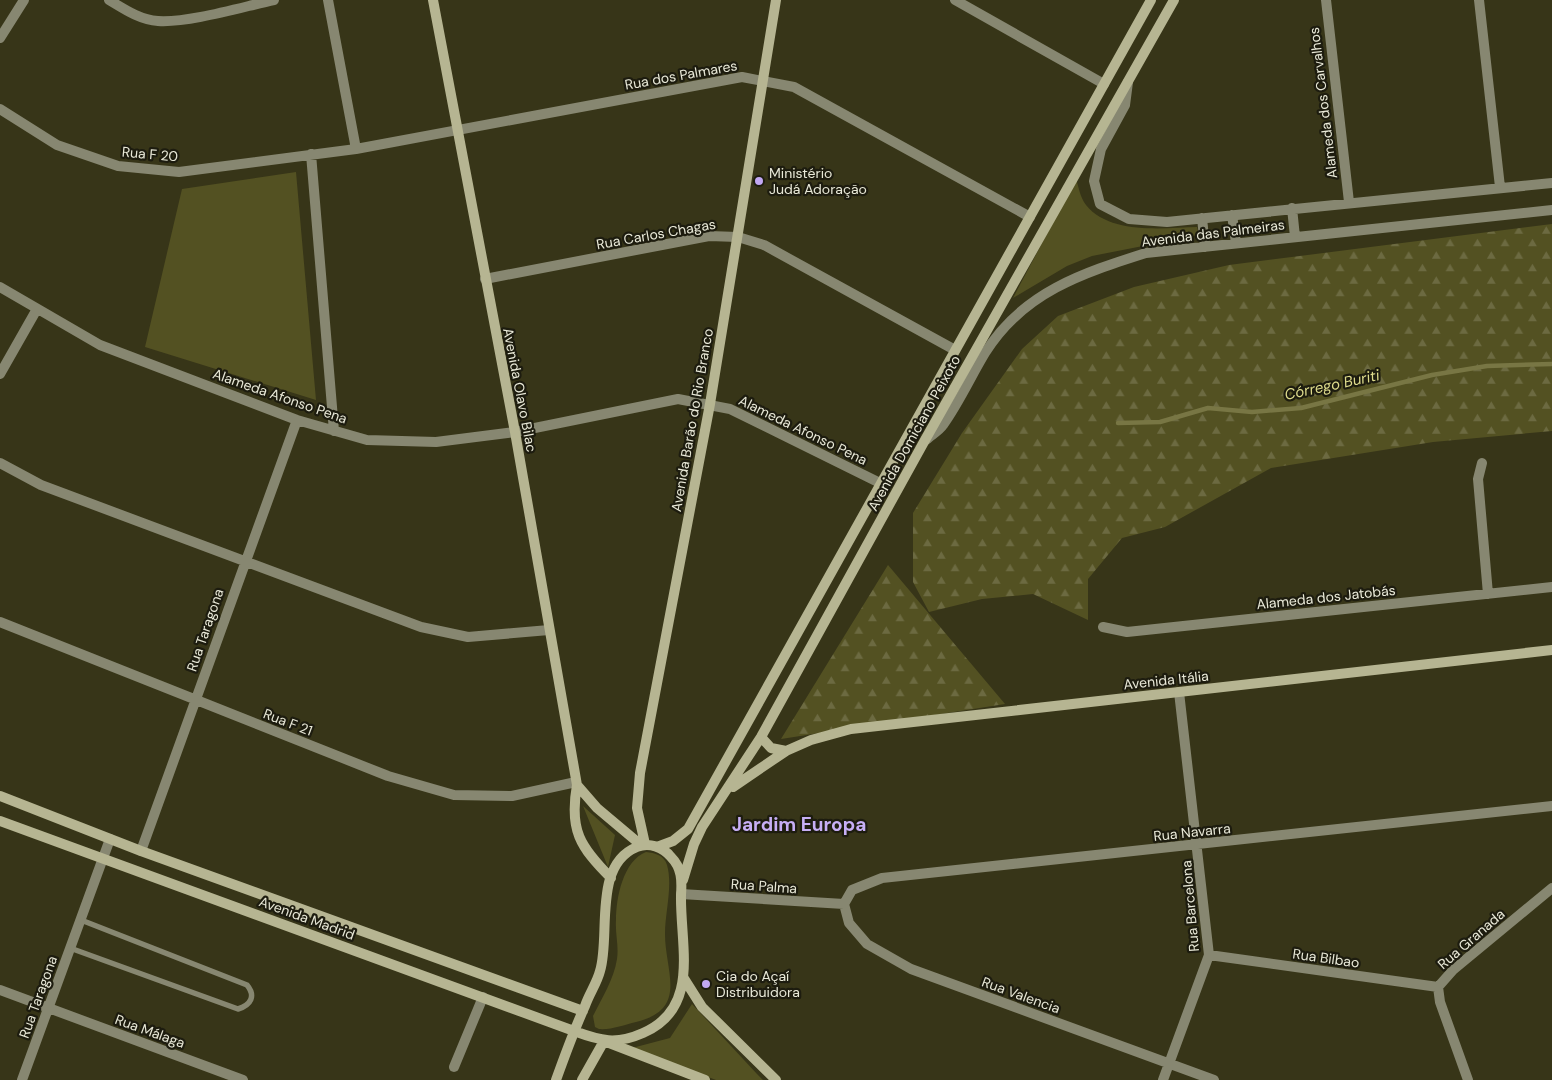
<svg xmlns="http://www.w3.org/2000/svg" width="1552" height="1080" viewBox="0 0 1552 1080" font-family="'DM Sans',sans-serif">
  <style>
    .green { fill: #535122 }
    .forest { fill: url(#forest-firs) }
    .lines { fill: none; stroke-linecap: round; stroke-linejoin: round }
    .stream { stroke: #787644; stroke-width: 4.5 }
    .lane { stroke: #878771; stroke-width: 5.5 }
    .street { stroke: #878771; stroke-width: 10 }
    .secondary { stroke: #b6b592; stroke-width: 10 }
    .poi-dot { fill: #c2a8f3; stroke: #1d1c0f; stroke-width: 2 }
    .labels { text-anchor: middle; stroke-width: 4.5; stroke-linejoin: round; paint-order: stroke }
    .street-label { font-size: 14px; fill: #e9e9d8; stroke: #1d1c0f }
    .poi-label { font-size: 14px; fill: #e9e9d8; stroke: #1d1c0f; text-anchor: start }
    .water-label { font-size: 15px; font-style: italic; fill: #dedb8c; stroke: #1d1c0f }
    .district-label { font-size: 19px; font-weight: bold; fill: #c7aff5; stroke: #1d1c0f }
  </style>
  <defs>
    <pattern id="forest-firs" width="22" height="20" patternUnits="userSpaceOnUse" patternTransform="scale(1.25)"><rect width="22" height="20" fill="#535122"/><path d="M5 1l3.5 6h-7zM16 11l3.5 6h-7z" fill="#6c6a41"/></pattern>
  </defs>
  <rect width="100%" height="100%" fill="#373518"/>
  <path class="green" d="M296,172L316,400L145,347L182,189Z
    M1076,179C1079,188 1080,197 1086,205C1110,235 1164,228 1197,227L1199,235L1092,256L1067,266L1013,298Z
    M583,806L615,835L608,867Z
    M646,852C655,853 664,855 667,865C673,886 665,912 665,934C665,972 689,1009 636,1022C624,1025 611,1030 599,1029L595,1027L593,1016C602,998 614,979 617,959C619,946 615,933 616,920C616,898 623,861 646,852Z
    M692,1004L757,1074L763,1080H716L632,1048L670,1038Z"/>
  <path class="forest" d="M1552,224V431L1433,442L1271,468L1165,527L1122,538L1088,579V620L1033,594L982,599L929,612L913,582V513L962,433L1022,349L1058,316L1134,287L1229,265Z
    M888,565L1005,704L781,739Z"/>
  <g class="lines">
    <path class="stream" d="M1118,423L1160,422L1208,408L1252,412L1301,408L1432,375L1487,366L1552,364"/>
    <path class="lane" d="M70,948L238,1009C251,1005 256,996 247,985L81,920"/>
    <path class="street" d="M109,0C124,9 140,20 158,21C189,23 242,7 274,0
      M955,0L1104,84
      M1326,0L1349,202
      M1479,0L1500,187
      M0,38L24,0
      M1128,82L1125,105L1101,149L1094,181L1100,204L1129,219L1167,222L1552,183
      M0,109L57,145L118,166L179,172L356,149L328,0
      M356,149L742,77L794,87L1030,217
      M311,154L334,431
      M1292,208L1295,237
      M1232,215L1236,243
      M1202,218L1205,247
      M485,279L709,236L738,237L764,245L955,350
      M0,287L100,345L297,420L367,440L436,442L515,432L678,399L730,409L880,483
      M0,374L37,309
      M926,440C931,435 939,431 943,425C959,403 971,376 985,353C1023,292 1083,273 1146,253L1552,210
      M0,463L41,485L421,627L468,637L549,630
      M1482,463L1478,479L1488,594
      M0,622L388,776L454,795L512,796L576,782
      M1103,627L1127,632L1552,587
      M141,851L297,420
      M681,894L844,904
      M844,904L852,890L882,878L1552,806
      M844,904L849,923L867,944L911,969L1214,1080
      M1209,955L1438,987
      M0,990L243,1080
      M454,1067L483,997
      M22,1080L110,839
      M1163,1080L1209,955L1179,692
      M1468,1080L1440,1002L1438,987L1453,970L1552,888"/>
    <path class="secondary" d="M433,0L515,432L577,785C569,830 580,847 611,878
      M761,737L771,748L786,751
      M577,785L597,808L641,845
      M733,787L786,751L811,740L851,729L1552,650
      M0,796L141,851L583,1011
      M0,821L574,1031C601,1041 616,1045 643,1033C701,1008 680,946 681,895C682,881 682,868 671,857C663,847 649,842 637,847C592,865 611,936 600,971C597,983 589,994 585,1006C574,1030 565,1055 556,1080
      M645,844L637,808L640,773L710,404L776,0
      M657,847L673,841L688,829L1151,0
      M683,880L694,844L702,827L761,737L925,440L1174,0
      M683,977L702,1007L776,1080
      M582,1080L604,1041L705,1080"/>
  </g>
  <g class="poi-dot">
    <circle cx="759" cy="181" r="5"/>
    <circle cx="706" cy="984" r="5"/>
  </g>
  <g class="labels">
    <g class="street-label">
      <text transform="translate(681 75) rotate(-10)" y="5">Rua dos Palmares</text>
      <text transform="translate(1323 103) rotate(-97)" y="5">Alameda dos Carvalhos</text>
      <text transform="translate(150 154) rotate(5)" y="5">Rua F 20</text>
      <text transform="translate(1213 233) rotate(-7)" y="5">Avenida das Palmeiras</text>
      <text transform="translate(656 234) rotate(-10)" y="5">Rua Carlos Chagas</text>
      <text transform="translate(520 390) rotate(79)" y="5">Avenida Olavo Bilac</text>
      <text transform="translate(280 396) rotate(19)" y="5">Alameda Afonso Pena</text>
      <text transform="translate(692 420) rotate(-80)" y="5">Avenida Barão do Rio Branco</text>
      <text transform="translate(803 430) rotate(26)" y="5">Alameda Afonso Pena</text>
      <text transform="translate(914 433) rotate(-61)" y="5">Avenida Domiciano Peixoto</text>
      <text transform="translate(1326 597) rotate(-6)" y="5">Alameda dos Jatobás</text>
      <text transform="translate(205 630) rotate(-71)" y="5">Rua Taragona</text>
      <text transform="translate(1166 680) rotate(-6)" y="5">Avenida Itália</text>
      <text transform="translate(288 722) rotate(21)" y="5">Rua F 21</text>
      <text transform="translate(1192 832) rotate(-6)" y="5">Rua Navarra</text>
      <text transform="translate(764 886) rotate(4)" y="5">Rua Palma</text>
      <text transform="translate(1190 906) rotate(-95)" y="5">Rua Barcelona</text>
      <text transform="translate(307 918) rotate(20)" y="5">Avenida Madrid</text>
      <text transform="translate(1471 939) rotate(-41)" y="5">Rua Granada</text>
      <text transform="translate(1326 958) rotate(8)" y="5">Rua Bilbao</text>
      <text transform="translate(1021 995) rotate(20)" y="5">Rua Valencia</text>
      <text transform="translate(38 997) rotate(-70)" y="5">Rua Taragona</text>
      <text transform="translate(150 1031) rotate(20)" y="5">Rua Málaga</text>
    </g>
    <g class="poi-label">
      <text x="769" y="178">Ministério<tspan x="769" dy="16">Judá Adoração</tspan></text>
      <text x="716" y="981">Cia do Açaí<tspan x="716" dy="16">Distribuidora</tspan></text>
    </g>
    <g class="water-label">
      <text transform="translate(1332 385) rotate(-12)" y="5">Córrego Buriti</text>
    </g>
    <g class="district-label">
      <text x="799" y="831">Jardim Europa</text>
    </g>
  </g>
</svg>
